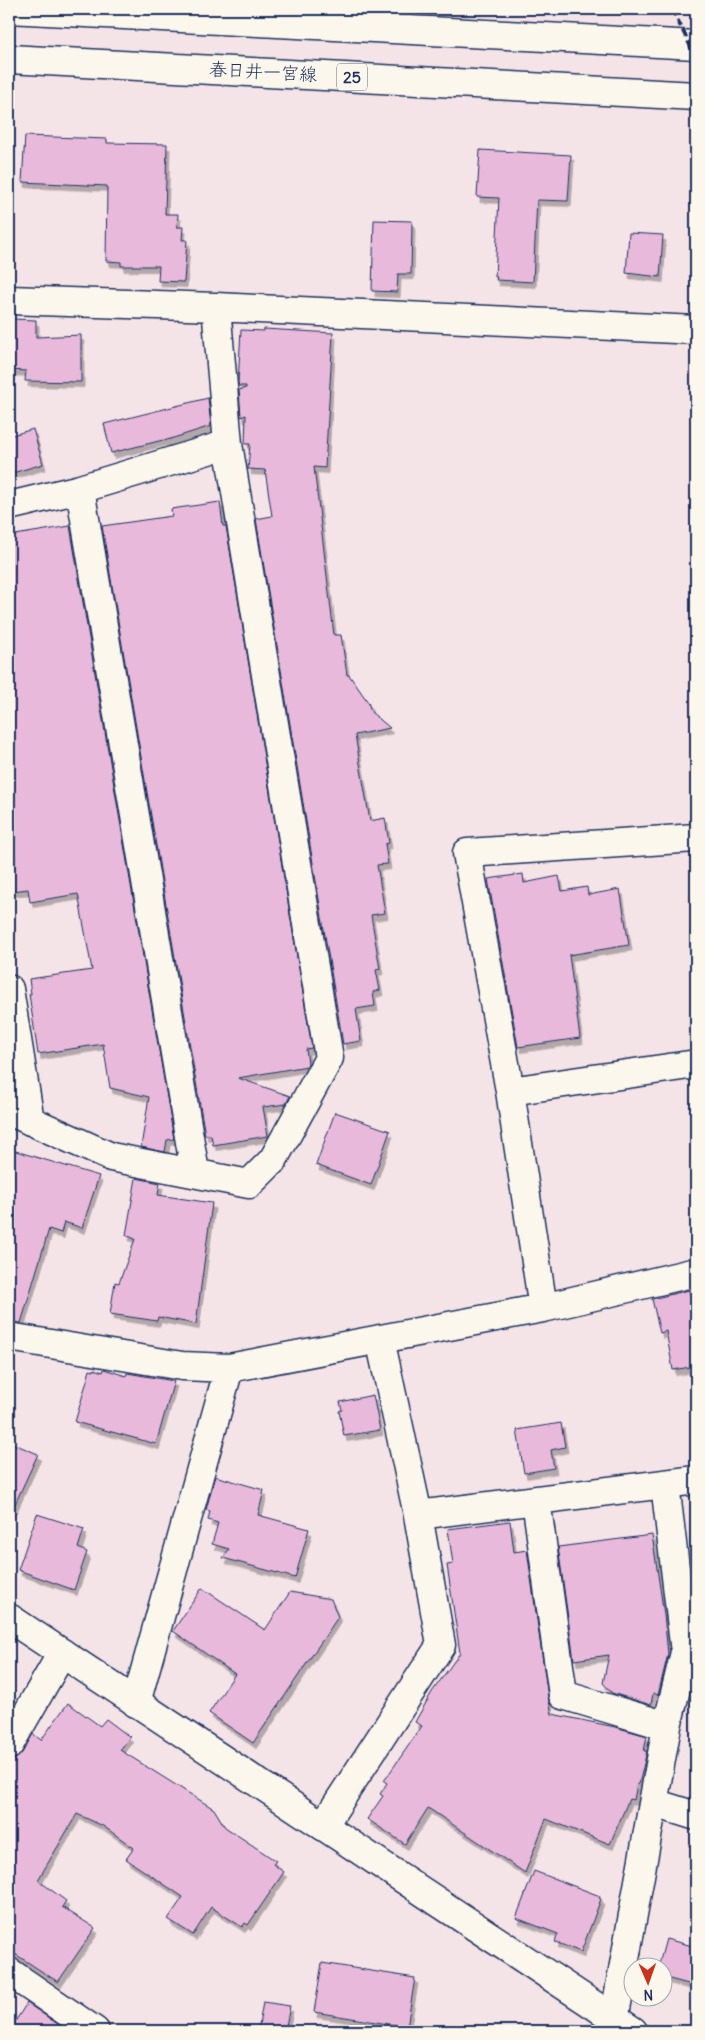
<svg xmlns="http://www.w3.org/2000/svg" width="705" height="2040" viewBox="0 0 705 2040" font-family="Delius,'Klee One',sans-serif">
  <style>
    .building { fill: #e8b9db; stroke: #1b2f5e; filter: url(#shadow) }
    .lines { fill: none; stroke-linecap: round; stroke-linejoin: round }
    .minor-casing { stroke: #1b2f5e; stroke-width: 31 }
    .tertiary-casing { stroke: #1b2f5e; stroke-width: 31 }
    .primary-casing { stroke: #1b2f5e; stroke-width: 31 }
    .minor { stroke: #fbf7ec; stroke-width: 28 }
    .tertiary { stroke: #fbf7ec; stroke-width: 28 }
    .primary { stroke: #fbf7ec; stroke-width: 28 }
    .rail { stroke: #1b2f5e; stroke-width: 4; stroke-dasharray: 8 4; stroke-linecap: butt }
    .labels { text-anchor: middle; stroke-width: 4.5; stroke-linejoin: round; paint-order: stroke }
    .shield { fill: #fbf7ec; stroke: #5e6b89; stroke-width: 1 }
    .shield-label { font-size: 16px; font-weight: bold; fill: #1b2f5e }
    .street-label { font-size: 18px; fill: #1b2f5e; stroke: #fbf7ec }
  </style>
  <defs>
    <filter id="shadow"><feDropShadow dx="3" dy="5.5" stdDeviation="0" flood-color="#0004"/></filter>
  </defs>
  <rect width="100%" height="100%" fill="#f5e4e7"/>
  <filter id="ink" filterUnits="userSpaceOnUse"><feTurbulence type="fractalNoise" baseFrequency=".02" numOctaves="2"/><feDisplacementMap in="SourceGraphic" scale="10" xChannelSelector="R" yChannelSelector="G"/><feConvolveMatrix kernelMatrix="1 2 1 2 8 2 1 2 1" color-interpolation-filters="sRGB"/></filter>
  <g filter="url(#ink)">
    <path class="building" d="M25,136L107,139V143L167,144L165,214H178L177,227H183L182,240H187L184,282L158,281L159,266H121V262L106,261L107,186L22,182Z
      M480,150L571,155L568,201L537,200L533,282L496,280L497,277H495L499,198L477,197Z
      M374,220L412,221L411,274H398L397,292L372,291Z
      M629,233L663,235L660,277L626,273Z
      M12,319L36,320V337L81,335V382L25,381L26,371L9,370V338L12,339Z
      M264,329L333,333L325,468L314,467L334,635H341L347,675H349L368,702L371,712L390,728L355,735L370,821L385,818L389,843L385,844L388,864L377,865L385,913L371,915L380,969L376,970L380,990L373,992L375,1006L356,1009L361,1041L343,1044L256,519L272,516L265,470L248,469L250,444H245L246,415L241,417L239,390L246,388V386H239L238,383L241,330L264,331Z
      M208,398L211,426L164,441L163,440L111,453L104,424Z
      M33,429L43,464L9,474V436Z
      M220,502L223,526H226L312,1048L306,1049L308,1063L307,1066L238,1078L290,1096L286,1104L263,1107L268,1136L213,1145L211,1135H205L102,526L172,516L171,509Z
      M70,526L174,1139L167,1140L165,1152L141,1147L149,1097L110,1088L103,1044L38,1054L29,994H31L29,979L92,970L78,894L30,902L28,889L13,891L9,863V859L15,858L9,821V536Z
      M523,874L524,883L559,876L562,891L587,887L588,895L620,889L629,945L569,955L580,1038L518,1047L488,879Z
      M335,1112L390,1131L371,1185L316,1165Z
      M9,1149L99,1176L82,1228L64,1222L61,1233L49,1229L21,1323L9,1322Z
      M136,1178L160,1183L158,1195L212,1203L196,1324L158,1317L157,1321L110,1314L115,1282L119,1283L135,1239L126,1235Z
      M689,1290L696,1322V1366L673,1370L666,1331L660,1333L652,1299Z
      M94,1369L103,1372L104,1369L126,1376L127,1373L174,1381L156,1444L75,1422L90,1370L94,1371Z
      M373,1395L380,1430L344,1436L339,1411L342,1410L340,1402Z
      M561,1423L565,1447L551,1450L554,1468L524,1473L517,1430Z
      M9,1442L38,1454L9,1517Z
      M215,1476L264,1490L258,1515L309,1529L295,1578L223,1558L229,1549L212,1544L218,1523L208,1520L210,1511L206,1510Z
      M37,1514L84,1529L78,1548L87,1552L74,1590L18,1570Z
      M510,1521L514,1552L527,1550L548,1697L552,1714L615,1727L647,1736L644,1751H647L639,1784H637L634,1800L629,1799L610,1844L546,1819L525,1873L428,1808L405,1844L367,1819L383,1796L380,1794L387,1783L384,1781L422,1726L415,1722L432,1692L460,1653L447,1565L453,1564L448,1529Z
      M652,1535L664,1615L668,1654L658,1695L653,1693L651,1705L612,1693L603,1683L609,1655L574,1660L558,1547Z
      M202,1588L265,1630L290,1592L331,1599L338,1617L253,1743L209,1713L235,1674L173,1631Z
      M68,1703L100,1726L106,1719L130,1737L120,1750L214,1809L225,1827L276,1861L273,1864L284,1872L248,1925L245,1923L242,1927L211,1907L193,1935L168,1919L183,1897L126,1859L134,1848L103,1826L77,1814L38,1880L66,1901L62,1907L95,1928L58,1982L9,1950V1761L16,1759L22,1753L33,1734L41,1740Z
      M534,1871L600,1896L599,1898L601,1899L581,1952L555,1942L558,1934L516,1918Z
      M666,1939L696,1947V1986L662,1977V1968H658Z
      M322,1963L415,1978L407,2027L314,2012Z
      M263,2002L290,2006L285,2031H258Z
      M27,2003L68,2031H9Z"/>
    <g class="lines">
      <g class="minor-casing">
        <path id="minor" d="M9,300L216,307L696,330
          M80,489L195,1172
          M9,506L80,489L228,444
          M696,838L467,853L510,1091L696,1064
          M9,989L30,1121
          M510,1091L543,1308
          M9,1111L111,1157L249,1184L273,1160L329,1058L228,444L216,307
          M9,1337L182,1366L229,1368L543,1308L696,1272
          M536,1500L563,1695L667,1726
          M418,1515L696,1480
          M136,1703L229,1368
          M9,1745L62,1653
          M654,1803L696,1816
          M323,1826L441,1645L418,1515L380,1339
          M9,1972L95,2031
          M612,2031L667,1726L685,1652L665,1484"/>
      </g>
      <g class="tertiary-casing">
        <path id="tertiary" d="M9,1618L633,2031"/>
      </g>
      <g class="primary-casing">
        <path id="primary" d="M9,9L696,45
          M9,59L696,96"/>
      </g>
      <use href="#minor" class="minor"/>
      <use href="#tertiary" class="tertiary"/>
      <use href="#primary" class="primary"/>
      <path class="rail" d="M672,9L696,57
        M694,9L696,14"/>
    </g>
  </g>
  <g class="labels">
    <rect class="shield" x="337" y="63.5" width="30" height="27" rx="4"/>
    <g class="shield-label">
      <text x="352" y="83">25</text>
    </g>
    <g class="street-label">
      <text transform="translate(263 72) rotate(3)" y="6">春日井一宮線</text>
    </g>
  </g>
  <rect width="705" height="2040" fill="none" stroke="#fbf7ec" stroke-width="30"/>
  <rect x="15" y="15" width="675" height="2010" fill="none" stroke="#1b2f5e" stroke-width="2" filter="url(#ink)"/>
  <g transform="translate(648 1982) rotate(178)"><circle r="24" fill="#fbf7ec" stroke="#a1a7b3"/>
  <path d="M0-4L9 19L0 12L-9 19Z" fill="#c8321e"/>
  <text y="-8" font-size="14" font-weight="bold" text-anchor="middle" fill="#1b2f5e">N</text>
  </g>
</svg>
